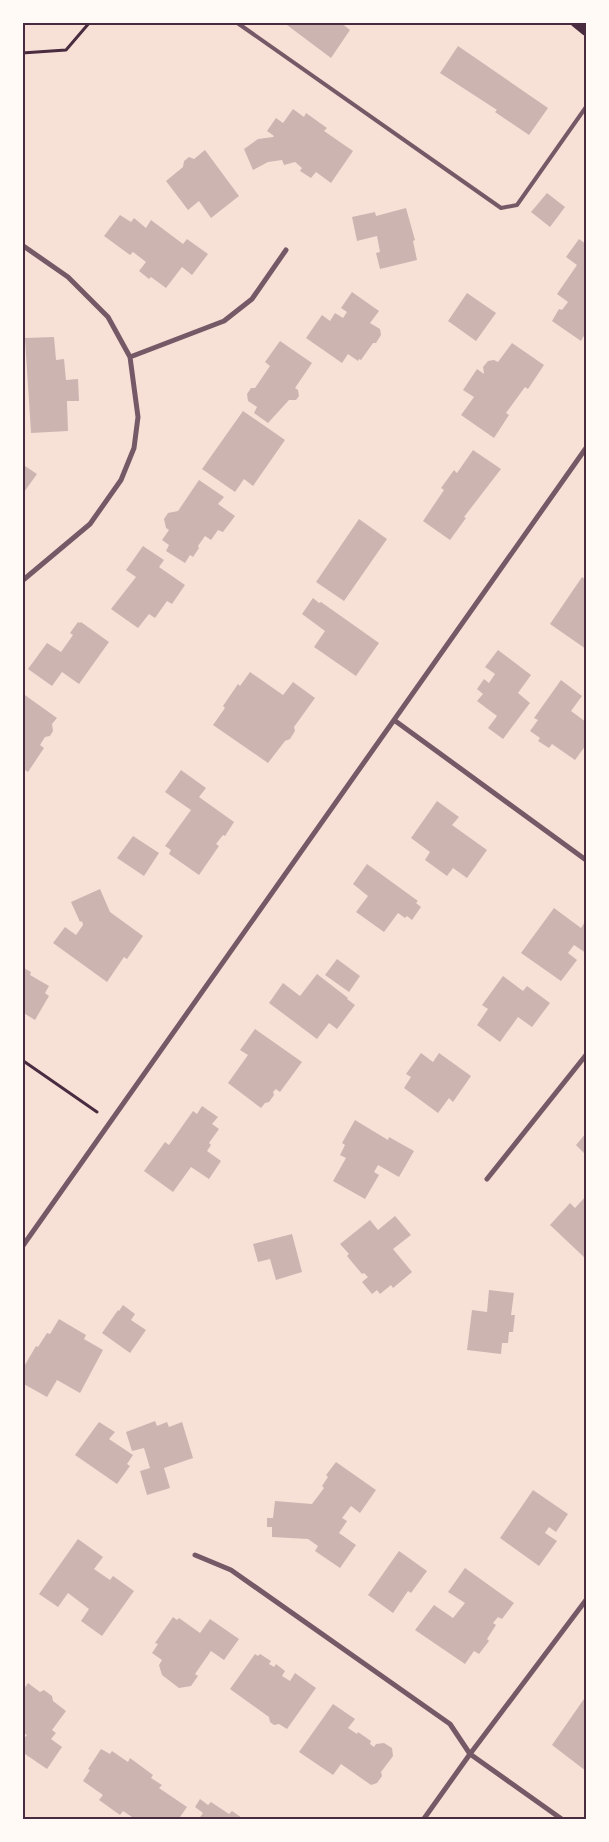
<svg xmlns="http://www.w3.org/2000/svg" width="609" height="1842" viewBox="0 0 609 1842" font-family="Manrope,sans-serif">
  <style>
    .building { fill: #ccb4b1 }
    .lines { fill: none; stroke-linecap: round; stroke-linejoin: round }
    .path { stroke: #4a2c40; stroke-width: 3 }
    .service { stroke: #755966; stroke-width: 4 }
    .minor { stroke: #755966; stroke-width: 5 }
    .secondary { stroke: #4a2c40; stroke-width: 10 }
    .neatline { fill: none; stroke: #4a2c40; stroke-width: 2 }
  </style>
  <rect width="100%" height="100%" fill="#f7e1d7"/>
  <path class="building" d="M288,22H340L350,30L331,58L287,25Z
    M458,46L548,108L529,135L495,112L497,110L440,73Z
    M293,109L304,117L306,113L327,128L324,131L353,151L331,183L316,172L311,178L300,171L302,168L295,162L284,165L282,160L268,162L253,170L244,149L258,139L273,137L274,136L267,131L276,118L283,123Z
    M205,150L239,196L211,218L199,201L188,210L166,181L183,167L184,161L189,157L194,159Z
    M547,193L565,207L550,227L531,212Z
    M406,208L415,240L413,241L417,260L380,269L376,253L380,252L377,236L357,241L352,217L375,212L376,216Z
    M120,215L131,222L134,218L146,228L151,220L183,244L187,239L208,254L192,275L182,267L166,288L151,277L149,279L139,271L146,262L133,252L130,255L104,236Z
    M579,239L586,244V332L581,341L552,321L559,309L562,310L568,302L557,294L577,265L566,257Z
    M352,292L379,311L370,323L380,329L381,335L376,343H373L361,360L359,359L358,361L348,354L342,363L306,338L322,315L330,321L335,313L343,318L347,312L341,308Z
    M467,293L496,313L476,341L448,321Z
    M54,337L56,360L64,359L66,380L78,379L79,401H67L68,431L31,433L25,338Z
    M280,341L312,363L295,388L298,390L299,396L296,400H289L268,423L254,413L257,407L248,401L247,394L251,388H255L270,366L265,362Z
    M512,343L544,365L528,389L525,387L506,413L509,415L494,438L461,415L474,397L463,390L477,369L484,374L483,367L488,361L494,360L498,362Z
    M243,411L285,440L253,486L244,479L235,492L202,469Z
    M473,450L501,469L464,517L466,518L450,540L423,521L444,490L441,488L454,470L457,473Z
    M22,464L37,474L22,495Z
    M199,480L224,497L218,504L235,516L223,532L218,530L211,540L205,536L198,546L199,548L193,557L190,555L185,563L166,551L169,545L162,540L169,530L166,528L164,519L168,513L178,511Z
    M359,519L387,539L344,601L316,582Z
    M143,546L164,560L159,567L185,585L172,604L167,601L155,618L149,614L138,628L111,609L136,577L126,570Z
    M582,577L586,580V649L550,624Z
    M313,598L319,603L321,602L379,643L356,676L314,647L325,631L302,614Z
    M78,622L80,623L81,622L109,642L79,684L62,672L52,686L28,669L47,643L61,652L73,635L70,633Z
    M498,650L531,675L518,693L530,703L503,739L488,728L497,716L477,701L483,694L477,689L484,679L489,683L495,674L485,667Z
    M250,672L283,695L293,682L315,698L294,727L295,731L290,739L285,741L268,763L213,725L225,708L223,706L238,684L240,686Z
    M561,680L582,696L571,711L586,722V745L575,760L552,744L549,748L538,741L540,738L530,731L538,720L534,718Z
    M22,693L57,718L52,724L53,731L50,736L45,737L40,745L44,748L28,772L22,768Z
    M181,770L206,788L199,797L234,822L225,836L223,835L216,844L219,846L199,875L169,854L171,850L165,846L191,810L165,792Z
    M437,801L459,817L452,825L487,850L467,878L453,868L447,876L425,860L430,852L411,838Z
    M133,836L159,853L144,876L117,858Z
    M367,864L418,901L416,903L421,907L412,920L407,916L405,918L398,913L384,932L356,912L368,896L353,884Z
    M100,889L110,912L143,936L127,959L124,957L107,982L53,943L65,927L76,935L83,925L82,921L80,922L71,902Z
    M554,908L581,928L586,920V953L574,945L568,953L577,960L561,981L521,953Z
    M337,959L360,976L349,992L325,975Z
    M22,967L31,972L30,975L49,986L45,993L49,996L35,1020L22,1012Z
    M317,974L348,998L347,999L355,1005L337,1029L329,1023L317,1039L269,1003L283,983L300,996Z
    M503,976L523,991L527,986L550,1003L532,1027L518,1017L500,1042L477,1025L488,1009L482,1005Z
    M255,1029L302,1062L280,1092L276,1089L273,1092L274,1095L269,1102L265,1103L261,1108L228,1083L248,1055L240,1050Z
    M421,1053L433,1062L439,1053L471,1076L453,1102L449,1098L438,1113L404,1088L411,1077L406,1074Z
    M202,1106L218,1117L212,1124L219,1129L209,1143L211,1145L207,1151L221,1161L209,1179L191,1167L173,1192L144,1171L165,1142L169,1145L193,1111L197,1114Z
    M355,1120L388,1140L389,1137L414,1151L399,1177L378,1165L374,1172L379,1175L365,1199L333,1181L346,1158L340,1155L345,1145L342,1143Z
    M586,1133V1155L576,1145Z
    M586,1196V1259L550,1225L570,1203L575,1208Z
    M395,1216L411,1235L393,1249L412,1272L393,1288L391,1285L380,1294L377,1290L372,1294L362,1282L368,1277L364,1273L362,1274L347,1256L349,1254L340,1244L370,1220L378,1230Z
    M292,1234L302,1272L276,1280L270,1259L258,1262L253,1244Z
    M489,1290L514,1293L511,1315H515L513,1332H509L508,1343H502L501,1354L467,1350L472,1310L487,1312Z
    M123,1305L135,1314L131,1320L146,1330L130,1353L102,1333L118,1310L119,1311Z
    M59,1319L86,1335L84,1339L103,1350L80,1393L57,1380L47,1397L22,1383V1370L36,1346L38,1347L47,1333L50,1334Z
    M155,1421L157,1426L167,1422L169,1427L182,1422L193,1458L164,1468L170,1488L147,1495L140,1471L150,1468L144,1448L132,1451L126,1432Z
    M99,1422L115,1432L109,1439L133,1455L127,1464L130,1466L117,1484L75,1455Z
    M336,1462L376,1490L360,1513L351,1506L342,1518L347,1521L339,1533L356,1545L340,1568L315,1551L318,1546L308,1539L272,1537V1527H267V1518H273L275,1501L312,1504L324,1488L322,1486L328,1477L326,1475Z
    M533,1490L568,1514L556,1532L549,1527L545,1533L557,1541L539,1566L500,1538Z
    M78,1539L103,1557L94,1569L110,1580L113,1576L134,1591L102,1636L81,1621L89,1609L68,1593L58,1607L39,1594Z
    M399,1551L427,1571L411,1593L408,1591L393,1613L368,1595Z
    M465,1568L514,1603L502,1619L498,1617L493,1623L496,1625L487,1639L489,1641L479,1654L474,1651L465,1664L415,1630L434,1605L453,1618L465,1603L448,1592Z
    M173,1617L177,1620L179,1618L200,1633L210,1619L239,1639L224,1660L211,1651L195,1674L198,1676L191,1686L179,1688L162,1675L159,1665L162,1660L152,1653L158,1644L155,1643Z
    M255,1654L258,1656L260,1654L271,1661L269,1664L274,1667L276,1664L285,1671L282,1676L290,1681L295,1673L316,1688L287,1729L279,1724L274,1725L270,1722L269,1717L230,1689Z
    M28,1683L40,1692L44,1690L52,1696L53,1701L66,1711L52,1730L56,1733L51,1739L62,1747L47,1769L22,1752V1741L27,1735L22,1732V1692Z
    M586,1696V1771L552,1745Z
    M333,1704L355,1719L348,1728L357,1734L358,1732L371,1741L370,1744L374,1747L376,1744L384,1743L392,1748L393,1756L381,1772L382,1776L377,1783L371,1785L341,1764L333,1775L299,1752Z
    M101,1749L110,1754L112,1751L128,1762L130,1758L153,1775L151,1778L162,1785L159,1788L187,1807L178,1820H139L136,1817L135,1819L123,1811L120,1815L99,1800L103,1795L83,1781L90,1770L88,1769Z
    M200,1799L208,1805L211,1802L229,1814L232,1811L245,1820H198L203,1813L195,1807Z"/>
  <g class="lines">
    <path class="path" d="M22,53L66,50L90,22
      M22,1060L97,1112"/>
    <path class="service" d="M236,22L501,208L517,205L586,107"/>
    <path class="minor" d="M22,245L68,277L108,317L130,357L138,417L134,448L121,480L90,524L22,581
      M130,357L224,321L252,299L286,250
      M394,720L586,860
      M487,1179L586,1055
      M22,1247L586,448
      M195,1555L231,1570L450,1724L470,1754L563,1820
      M423,1820L470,1754L586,1600"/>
    <path class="secondary" d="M575,22L586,31"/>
  </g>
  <rect width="609" height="1842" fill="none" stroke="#fffaf5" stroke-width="48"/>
  <rect x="24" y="24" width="561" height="1794" class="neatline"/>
</svg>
